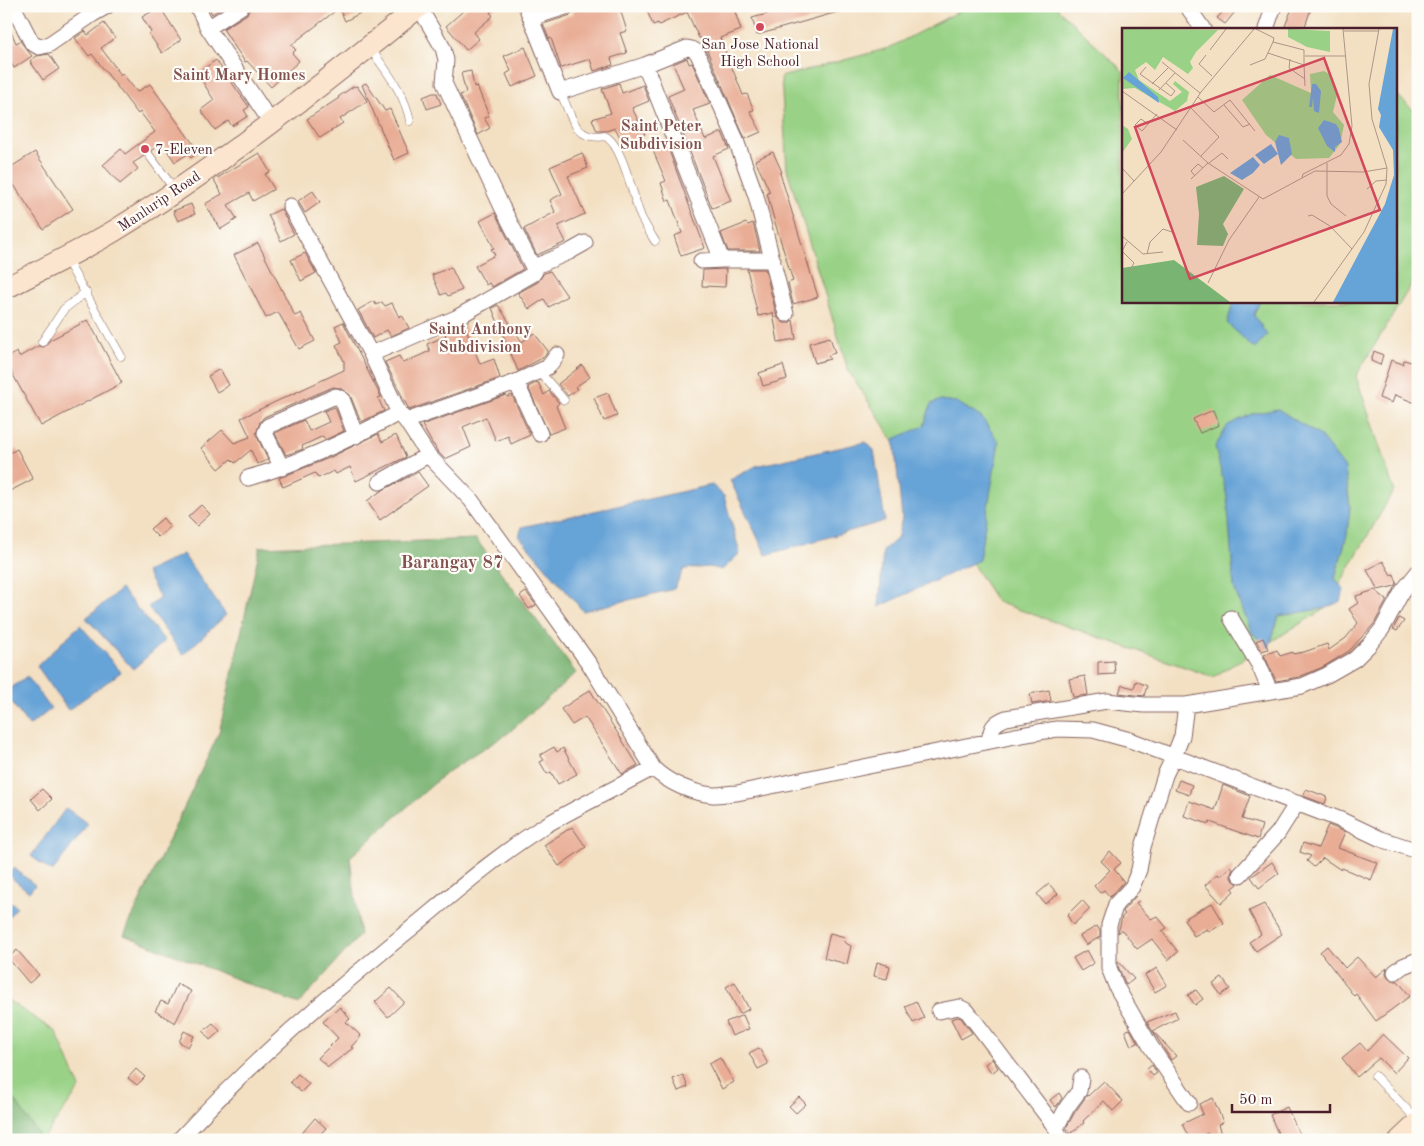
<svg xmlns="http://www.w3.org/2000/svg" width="1424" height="1146" viewBox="0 0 1424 1146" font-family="'Old Standard TT',serif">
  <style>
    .green { fill: #99d286; stroke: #727858 }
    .forest { fill: #7ab473; stroke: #626a4f }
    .water { fill: #66a3d7; stroke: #586181 }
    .building { fill: #e9ad95 }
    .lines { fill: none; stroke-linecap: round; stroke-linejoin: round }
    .lane-casing { stroke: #856360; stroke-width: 9 }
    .street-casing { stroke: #856360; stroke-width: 17 }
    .secondary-casing { stroke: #856360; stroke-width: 23 }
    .lane { stroke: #fff; stroke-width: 8 }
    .street { stroke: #fff; stroke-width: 15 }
    .secondary { stroke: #fce5cf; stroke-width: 21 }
    .poi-dot { fill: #d1495b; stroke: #fdfcf7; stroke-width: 2 }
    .labels { text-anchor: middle; stroke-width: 4.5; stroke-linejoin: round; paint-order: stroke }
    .poi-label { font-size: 15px; fill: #4a1f2b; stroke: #fdfcf7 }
    .street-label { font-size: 15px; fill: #4a1f2b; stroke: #fdfcf7 }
    .neighbourhood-label { font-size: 16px; font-weight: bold; fill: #825150; stroke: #fdfcf7 }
    .quarter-label { font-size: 18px; font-weight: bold; fill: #825150; stroke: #fdfcf7 }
    .inset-road { fill: none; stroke: #af9386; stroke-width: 1 }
    .view { fill: #d1495b; fill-opacity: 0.15; stroke: #d1495b; stroke-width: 2.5 }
    .inset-edge { fill: none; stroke: #4a1f2b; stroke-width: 2.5 }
  </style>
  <rect width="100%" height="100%" fill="#fdfcf7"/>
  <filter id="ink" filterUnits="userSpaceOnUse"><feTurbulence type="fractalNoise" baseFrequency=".02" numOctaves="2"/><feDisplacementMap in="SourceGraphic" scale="10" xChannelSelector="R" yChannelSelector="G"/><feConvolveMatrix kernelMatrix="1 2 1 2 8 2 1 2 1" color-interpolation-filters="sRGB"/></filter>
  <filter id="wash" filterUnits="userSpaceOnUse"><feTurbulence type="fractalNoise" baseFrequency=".0096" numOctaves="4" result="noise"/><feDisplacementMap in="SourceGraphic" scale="20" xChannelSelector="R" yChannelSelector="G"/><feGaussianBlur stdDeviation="1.12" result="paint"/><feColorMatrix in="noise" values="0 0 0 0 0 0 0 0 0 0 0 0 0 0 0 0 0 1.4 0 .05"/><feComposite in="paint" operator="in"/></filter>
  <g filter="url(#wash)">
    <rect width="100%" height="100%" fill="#f3e0c3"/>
    <path class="green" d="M969,6H1055L1123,71V301H1395V93L1418,115L1417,275L1356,376L1394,490L1326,608L1213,677L997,602L848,370L787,169L781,77L889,48Z
      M6,999L56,1032L80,1088L42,1140H6Z"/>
    <path class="forest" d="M476,539L576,673L507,734L446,773L350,857L360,935L299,1004L124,935L219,733L260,547Z
      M6,1087L42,1140H6Z"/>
    <path class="water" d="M1234,301H1260L1254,315L1267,335L1255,349L1227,323Z
      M940,400L957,402L982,418L999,442L979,560L879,607L883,550L897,539L902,518L894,439L924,426L931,404Z
      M1278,409L1320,436L1345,468L1350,507L1347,535L1335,578L1344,590L1341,601L1326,608L1279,616L1269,648L1252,633L1234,588L1227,497L1215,447L1228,425L1252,414Z
      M866,442L874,450L885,521L766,555L730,480L756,466Z
      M712,485L724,496L740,553L722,570L710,567L684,569L674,589L583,611L519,536L522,527Z
      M183,554L226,615L183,655L148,607L160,598L146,572Z
      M121,589L165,641L133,669L86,618Z
      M80,625L121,672L68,710L37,666Z
      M27,676L51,709L29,726L6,695V692Z
      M66,808L88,824L52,872L31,856Z
      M14,868L35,885L29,892L8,875Z
      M6,898L17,907L9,916L6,914Z"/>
    <g id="blocks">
      <path class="building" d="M208,6H224L212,14Z
        M251,6H374L345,21L339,8L291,45L296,50L292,53L299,61L271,87L247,61L245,62L223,29L247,14Z
        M469,6H497L490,12L493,16L474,32L479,39L466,50L446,26Z
        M582,6H619L627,31L620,33L627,53L611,58L613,65L594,71L590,59L561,68L551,38L549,39L543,24L571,15L577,8Z
        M645,6H733L741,30L720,38L743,95L747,94L754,110L750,111L761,132L745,139L706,48L701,38H699L687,12L659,25L658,23L653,25Z
        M765,6H848V9L757,35L752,18L767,14Z
        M1213,6H1240L1225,24L1217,18L1222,13Z
        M1293,6H1312L1304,29H1292L1285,26Z
        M160,7L181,40L162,53L149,34L151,32L142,17Z
        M6,20L16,43L20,41L32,56L14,68L6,55Z
        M104,23L115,38L101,48L121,75L122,73L137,92L150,84L199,152L191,158L188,154L175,162L162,143L152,150L145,151L144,156L133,163L138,169L120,184L103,165L121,149L125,154L155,132L140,112L138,114L92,54L89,56L75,38L85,31L88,35Z
        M525,47L537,76L512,87L506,74L511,71L504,56Z
        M49,54L59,69L43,80L30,61L37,56Z
        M687,58L689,64L692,63L710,104L693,110L705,139L722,132L729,149L713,156L731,201L712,208L668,96L684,89L673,64Z
        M216,60L249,107L244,110L248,116L232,126L228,121L215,130L201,110L214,100L197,73Z
        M471,71L474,87L477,86L489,116L484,118L490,128L478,135L460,95L466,93L461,73Z
        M366,83L385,111L390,109L409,153L394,160L362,85Z
        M619,83L622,93L643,85L649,101L632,108L645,134L630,141L626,134L620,137L615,128L606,131H597L592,119L611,113L602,89Z
        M354,86L355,87L357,86L367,101L340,119L343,123L320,138L307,119L339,98L338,97Z
        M433,93H437L441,104L427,109L423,97Z
        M665,140L705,248L681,256L674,236L682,233L670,200L667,201L661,183L666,181L651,146Z
        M35,152L73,209L43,229L6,173V170Z
        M773,152L782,172L780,173L818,297L793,304L788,283L793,281L773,216L767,193L770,192L755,160Z
        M259,153L270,172L265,174L274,189L253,201L249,193L228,205L237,219L221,229L205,204L222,194L214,180Z
        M582,153L588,168L568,176L585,214L558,226L566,242L537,255L524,229L555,212L550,200L562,194L550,167Z
        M313,191L320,202L305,213L298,201Z
        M191,204L195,214L178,221L173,211Z
        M281,209L294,234L281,241L268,215Z
        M495,213L523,269L492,287L489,283L486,285L475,266L495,255L491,249L494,248L480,221Z
        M746,223L748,225L753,223L760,251H728L721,233Z
        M258,243L295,316L301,313L315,341L299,349L278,312L266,318L234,255Z
        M305,253L316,273L301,281L291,260Z
        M451,267L462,290L448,296L446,293L441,295L432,275Z
        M726,269L725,287L702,286L703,270Z
        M747,269H765L777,317L784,323H789L793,320L796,339L778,342L773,313L758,316Z
        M550,271L567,296L549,307L544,299L529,309L518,293L538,282L544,273Z
        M374,301L376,305L382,302L385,306L392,303L399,317L402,315L409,328L391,336L387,330L373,338L358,310Z
        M498,305L522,342L534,333L548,351L544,357L518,371L492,308Z
        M88,320L122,383L41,426L6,362V358L17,352L19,357L38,346L44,347L50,340Z
        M343,322L381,397L378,398L384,411L361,422L350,395L340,388L333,387L264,417L260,422L256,434L268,460L257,464L251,450L235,463L231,459L219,469L201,448L222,430L234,443L250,437L241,418L344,370V361L336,345L342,342L335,326Z
        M464,324L480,364L494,359L500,378L409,410L385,362L399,356L403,363L430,351L427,344L446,336L445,333Z
        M830,337L835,353L828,355L830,359L815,363L809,343Z
        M1374,351L1383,355L1380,365L1371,361Z
        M1391,360L1403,364L1404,360L1418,364V404L1395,395L1392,403L1379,398Z
        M582,365L590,377L575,387L577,389L568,396L558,384Z
        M783,365L787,379L763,386L759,373Z
        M220,369L229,385L217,392L208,376Z
        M538,382L544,395L549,391L559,403L556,406L565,428L549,434L528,387Z
        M608,393L617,416L604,421L594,398Z
        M506,395L507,397L512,395L530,435L511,444L508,436L496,441L486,417L463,427L471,447L445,459L437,451L434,445H433L422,425Z
        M335,407L344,431L325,440L323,436L302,446L303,449L286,455L275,433L304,420L309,431L329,422L324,411Z
        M1213,410L1219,425L1200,433L1193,419Z
        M378,434L382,442L396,435L406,457L356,481L350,467L336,474L334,471L318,478L315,473L283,487L279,478L329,458Z
        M17,449L33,479L6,493V455Z
        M418,472L428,486L380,520L367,501L381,491Z
        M201,505L210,514L197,526L188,517Z
        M163,518L170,527L158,537L150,529Z
        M1383,561L1391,575L1394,574L1397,583L1395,586L1378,590L1367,570Z
        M1375,590L1387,600L1374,624L1349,651L1323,667L1299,677L1276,681L1264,655L1277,650L1280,656L1293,652V654L1304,652L1327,644L1329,650L1346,638L1358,623L1349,609L1358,603L1356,596Z
        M526,592L536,605L529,609L520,596Z
        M1399,618L1404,621L1397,631L1393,629Z
        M1263,638L1268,649L1262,651L1256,641Z
        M1114,661L1115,674L1098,675V662Z
        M1085,676L1088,695L1073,697L1069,679Z
        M1136,681L1147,686L1144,696L1119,693L1122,685L1134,688Z
        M590,690L638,765L622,774L585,717L572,725L561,709Z
        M1049,690L1051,701L1032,704L1030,694Z
        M554,747L557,752L563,748L577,774L558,784L551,772L547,774L540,762L544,760L540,755Z
        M1179,780L1192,785L1189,795L1175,790Z
        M1223,785L1250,796L1242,819L1262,825L1258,839L1210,822L1209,824L1184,816L1189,801L1215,810Z
        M42,789L52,799L40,810L31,799Z
        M1306,789L1327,797L1325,804L1303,796Z
        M1328,825L1345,832L1338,848L1378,863L1371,880L1342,868L1341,870L1323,858L1314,867L1307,861L1311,856L1300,852L1303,843L1318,848Z
        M572,827L586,847L559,866L544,845Z
        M1110,851L1121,863L1114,869L1124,882L1110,897L1104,890L1100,893L1094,886L1110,870L1101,861Z
        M1272,862L1279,873L1259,888L1251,877Z
        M1231,866L1233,869L1231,874V878L1238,884L1232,889L1234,891L1221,903L1205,885L1218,874L1220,876Z
        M1049,884L1058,894L1045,904L1037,894Z
        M1136,896L1140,900L1136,903L1151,919L1157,916L1167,928L1162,931L1178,952L1168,960L1152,939L1137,949L1122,930L1118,933L1122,917L1125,914L1123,912L1124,909Z
        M1082,900L1090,909L1073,925L1067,915Z
        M1212,903L1224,923L1209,932L1207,929L1194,936L1184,919Z
        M1264,904L1282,934L1256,951L1249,942L1261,934L1249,911Z
        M1097,926L1100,931V937L1086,945L1080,936Z
        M830,933L845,937L844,942L851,946L847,964L824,958Z
        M1327,946L1345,968L1357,957L1376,977L1387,968L1386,974L1388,978L1392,981H1398L1410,996L1376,1021L1356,994L1354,996L1320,952Z
        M17,950L39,975L29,983L8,958Z
        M1087,950L1094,963L1081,971L1073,958Z
        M1118,961L1134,979L1126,985L1118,966Z
        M877,962L890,966L887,979L874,976Z
        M1157,968L1167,985L1155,992L1145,975Z
        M1222,978L1230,989L1221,995L1213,984Z
        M735,982L749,1009L740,1014L726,987Z
        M177,984L191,991L175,1023L155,1011L161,1001L168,1004Z
        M391,988L404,1002L388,1017L375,1002Z
        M1196,990L1203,999L1195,1005L1188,995Z
        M916,1001L924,1018L913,1023L905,1006Z
        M340,1007L350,1019L346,1022L361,1036L351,1047L353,1048L328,1067L318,1058L338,1038L323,1022Z
        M1175,1011L1178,1018L1153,1031L1176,1056L1171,1060L1147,1022Z
        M743,1015L749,1029L732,1036L726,1022Z
        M958,1017L961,1018L972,1033L961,1039L951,1019Z
        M213,1023L220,1031L210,1040L203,1031Z
        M1130,1029L1138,1043L1131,1046L1125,1031Z
        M184,1031L194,1036L188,1047L179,1042Z
        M1383,1034L1408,1058L1394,1073L1379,1058L1357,1077L1342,1058L1360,1043L1367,1051Z
        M759,1048L768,1064L758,1069L749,1053Z
        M720,1058L734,1082L722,1089L709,1064Z
        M992,1059L998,1068L992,1073L985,1064Z
        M1152,1065L1157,1073L1153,1076L1147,1069Z
        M136,1069L145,1077L137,1085L128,1078Z
        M298,1074L309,1084L301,1092L290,1082Z
        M683,1075L688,1087L678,1091L673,1079Z
        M1104,1081L1123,1101L1113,1111L1104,1101L1083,1121L1084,1123L1070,1134L1066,1128L1075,1112L1087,1095L1088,1096Z
        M1059,1093L1062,1098L1056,1107L1050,1100Z
        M799,1097L806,1104L796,1113L789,1106Z
        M1213,1098L1223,1122L1218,1125L1223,1140H1211L1208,1133L1190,1140L1182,1124L1203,1114L1199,1104Z
        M1287,1107L1302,1140H1281L1270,1115Z
        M315,1118L326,1128L315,1140H296Z"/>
    </g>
  </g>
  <g filter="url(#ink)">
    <use href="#blocks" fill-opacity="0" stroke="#856360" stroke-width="1"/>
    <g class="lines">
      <g class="lane-casing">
        <path id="lane" d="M370,48C386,71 405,93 410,121
          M560,92C572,114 573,142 605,136C623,145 633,198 641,217C645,225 650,233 655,241
          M149,155L174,189
          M66,259L121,356
          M42,342L64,309L86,292
          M540,372L564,400
          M1375,1076L1418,1121"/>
      </g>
      <g class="street-casing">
        <path id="street" d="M13,6L32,43L39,47L48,45L93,14L107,6
          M197,6L208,28L272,124
          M526,6L560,92L645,65L687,48L692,49L697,52L734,135L756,196L786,314
          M1187,6L1203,29
          M531,18L568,6
          M208,28L242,6
          M1266,29L1274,6
          M645,65L722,260H773
          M290,206L371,354L399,413L406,421L428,455L471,500L515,560L590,665L653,768C668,783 692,793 713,795C721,795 730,793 737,793L1015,736L1057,729L1093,730L1130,740L1341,820L1381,839L1418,851
          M701,261L722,260
          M534,267L569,252L585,243
          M371,354L456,318L533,274L535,271L502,207L444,83L446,60L443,48L419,7
          M516,382L548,367L557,355
          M406,421L516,382L540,434
          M282,468L265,433L268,426L331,398L336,396L342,399L356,436
          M248,478C301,463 351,439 399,413
          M380,482L428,455
          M1231,618L1259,665L1270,691
          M1186,705L1182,736L1174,756L1165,775L1143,847L1139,870L1132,887L1116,904L1109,925V968L1117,988L1151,1047L1189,1103
          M989,741C991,728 993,723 1006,718L1107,701L1144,705H1186L1302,686L1327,675L1355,659L1369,645L1382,629L1402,592L1418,572
          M1240,875L1278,833L1297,803
          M1395,972L1403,966L1418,960
          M939,1011L959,1007L967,1011L1056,1128L1061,1140
          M1056,1128L1067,1107L1079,1091L1081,1078
          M179,1140C249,1064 328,996 408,931C453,894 497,855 546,825C581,805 618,787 653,768"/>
      </g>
      <g class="secondary-casing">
        <path id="secondary" d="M6,288C42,269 79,252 114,231C222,165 321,85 420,6
          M1400,1140L1418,1123"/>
      </g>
      <use href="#lane" class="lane"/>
      <use href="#street" class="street"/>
      <use href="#secondary" class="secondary"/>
    </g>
  </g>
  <g class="poi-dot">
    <circle cx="760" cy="27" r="5"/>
    <circle cx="145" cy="149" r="5"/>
  </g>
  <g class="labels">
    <g class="poi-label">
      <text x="760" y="49">San Jose National<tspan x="760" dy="17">High School</tspan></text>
      <text x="155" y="154" text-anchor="start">7-Eleven</text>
    </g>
    <g class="street-label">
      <text transform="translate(159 201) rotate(-34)" y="5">Manlurip Road</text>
    </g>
    <g class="neighbourhood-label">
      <text x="239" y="80">Saint Mary Homes</text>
      <text x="661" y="131">Saint Peter<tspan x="661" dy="18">Subdivision</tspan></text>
      <text x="480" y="334">Saint Anthony<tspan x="480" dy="18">Subdivision</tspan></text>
    </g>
    <g class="quarter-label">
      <text x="452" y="568">Barangay 87</text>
    </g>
  </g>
  <g transform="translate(1122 28)">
    <rect width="275" height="275" fill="#f3e0c3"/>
    <path d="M0,1L96,2L74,24L68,34L71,40L66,46L41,29L33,42L24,34L13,42L17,52L48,73L60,64L51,56L53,53L67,64L65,73L53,83L13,60L0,61ZM166,1L208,3V24L185,19L166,9ZM202,43L209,47L215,67L211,84L222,97L218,116L207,130L174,131L144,107L120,72L148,47L189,65L188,46ZM0,97L6,101L10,111L0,125Z" fill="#99d286"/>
    <path d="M102,148L122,161L101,196L106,206L101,218L75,217L77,186L74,159ZM52,232L108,274H0V240Z" fill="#7ab473"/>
    <path d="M271,1H275V274H211L263,176L272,147L271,122L257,99L259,87L256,81ZM7,44L36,69L37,75L1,50ZM190,56H194L199,63L197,85L192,83L191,70L190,79H187ZM202,92L214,96L217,101L220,114L213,119V124L205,118L196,100ZM157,107L167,110L170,126L159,137L153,114ZM149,116L156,126L142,136L133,127ZM131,129L138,137L131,145L120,152L108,145Z" fill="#66a3d7"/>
    <path class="inset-road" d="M134,1L152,10L151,14L182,22V37L146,25M222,3H257M88,22L104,1M84,27L77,36L90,48M183,28H224M168,31L167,40L183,51M40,34L78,65M128,37L143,31L151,14M182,37L183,58M24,39L18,46L49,68L53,63L44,55M30,56L46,40M37,62L53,45M0,63L55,102M76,69L92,84L108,72L133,103M102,77L121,99L128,96M69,80L97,109L79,128M26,96L19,91L13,97L20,103L35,86M61,112L86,135L141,171L193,143L241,144L265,140M87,135L100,125L106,131M205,135V168L209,176L224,188M0,140L12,153M73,148L69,143L76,136L81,140M180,150L181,146L219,127L227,116L230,98L221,1M69,151L86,135M245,161L254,153L265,152M0,166L39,124L79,64L132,1M186,188L190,187L208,198L230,221M0,208L21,226L41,224M5,214L0,223L12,235L7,244M25,226L28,214L41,201L50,204M86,255L107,212L137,169M192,274L242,204L264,156L265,140L250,91L247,56L257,1"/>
    <path class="view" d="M202,30L258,182L68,251L13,99Z"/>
    <rect width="275" height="275" class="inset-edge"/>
  </g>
  <rect width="1424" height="1146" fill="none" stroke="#fdfcf7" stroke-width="25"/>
  <path d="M1232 1104v8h98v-8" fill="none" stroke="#4a1f2b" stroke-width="2.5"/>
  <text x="1239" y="1104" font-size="15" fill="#4a1f2b" stroke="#fdfcf7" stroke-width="4" paint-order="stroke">50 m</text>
</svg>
